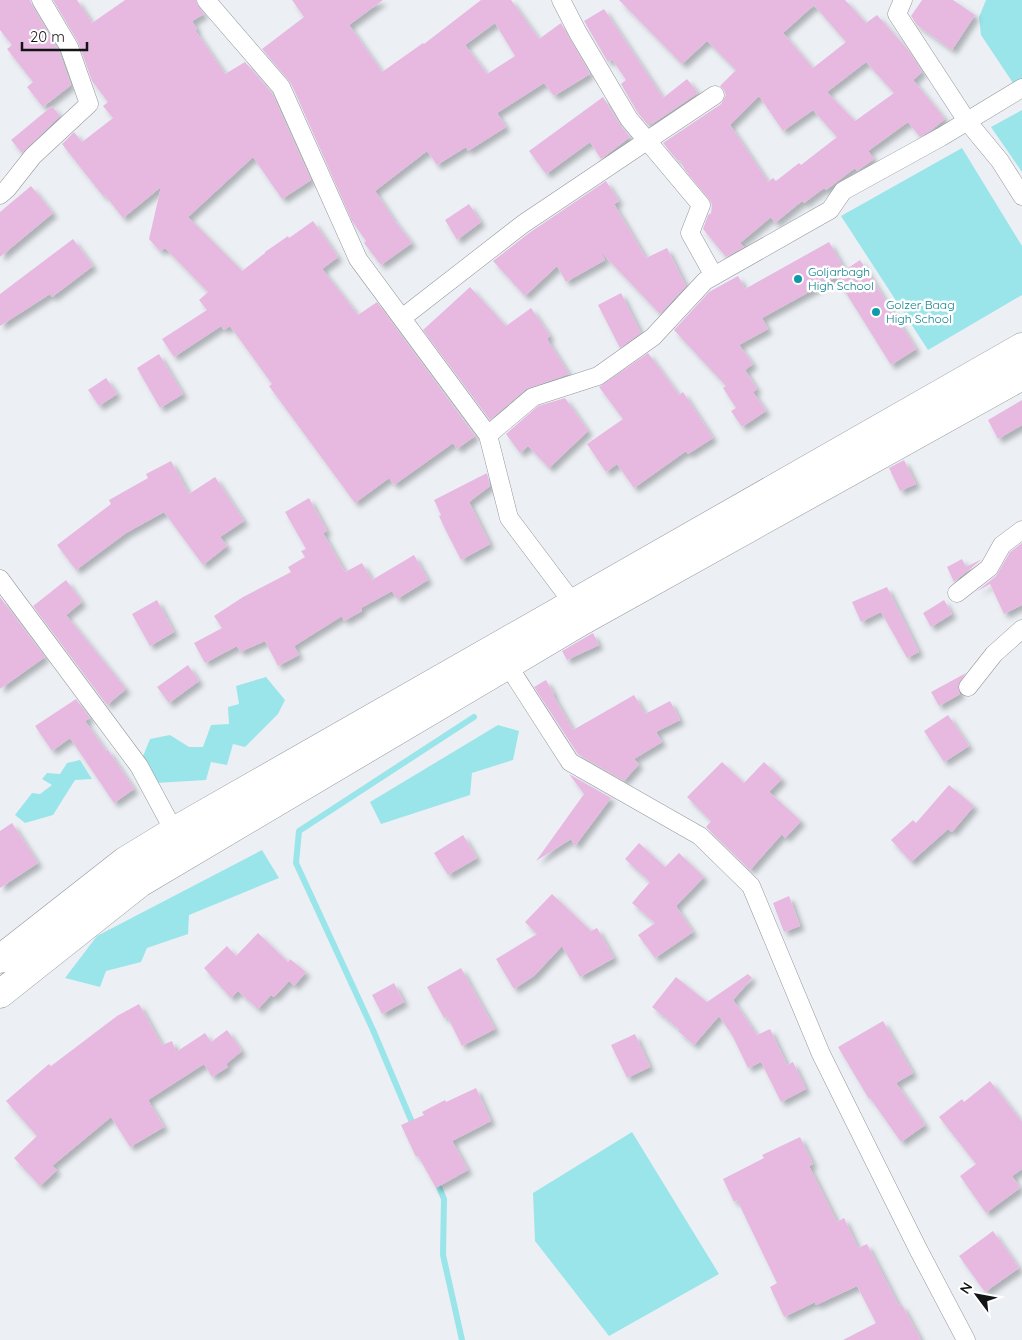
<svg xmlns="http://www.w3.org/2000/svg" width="1022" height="1340" viewBox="0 0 1022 1340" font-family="Quicksand,sans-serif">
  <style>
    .water { fill: #9ae5ea }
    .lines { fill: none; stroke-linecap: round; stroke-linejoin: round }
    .stream { stroke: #9ae5ea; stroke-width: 6 }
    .building { fill: #e8b9e0; fill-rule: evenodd; filter: url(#shadow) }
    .street-casing { stroke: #93969c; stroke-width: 19 }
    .highway-casing { stroke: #93969c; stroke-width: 29 }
    .street { stroke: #fff; stroke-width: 18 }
    .highway { stroke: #fff; stroke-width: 28 }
    .culture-dot { fill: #0f9aa8; stroke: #fff; stroke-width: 2 }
    .labels { text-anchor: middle; stroke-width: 5; stroke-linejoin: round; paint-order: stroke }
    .culture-label { font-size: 12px; fill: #0d838f; stroke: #fff; text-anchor: start }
  </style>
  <defs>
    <filter id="shadow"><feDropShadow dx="4.5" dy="4.5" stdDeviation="2.5" flood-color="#0004"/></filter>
  </defs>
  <rect width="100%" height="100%" fill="#ecf0f5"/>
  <path class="water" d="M986,0H1022V82L1015,86L981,35L979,17Z
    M1022,110V172L991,127Z
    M962,148L1022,246V295L928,350L841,216Z
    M266,677L285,700L278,714L245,747L233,744L227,765L211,762L206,780L156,783L141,761L150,739L170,735L189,747H203L211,725L229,724L228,707L239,704L236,686Z
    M498,725L519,731L513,760L472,773L470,795L381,824L370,802Z
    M80,760L92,779L75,780L53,815L25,823L15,815L32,793L40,794L52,785L42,779L47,773L60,774L67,763Z
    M262,850L279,878L189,915L188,934L147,948L141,962L106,971L100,987L65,978L97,936Z
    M632,1132L719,1274L609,1336L535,1241L533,1193Z"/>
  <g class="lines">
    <path class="stream" d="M414,1127L373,1030L296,863L299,831L474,717
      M436,1180L444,1199L443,1255L462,1340"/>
  </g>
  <path class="building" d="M0,0H30L32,5L59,52L71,85L43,107L27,87L33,82L7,49L12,45L0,30Z
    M53,0H77L92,23L125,0H196L198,7L204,14L192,21L197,29L195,30L225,74L245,62L272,93L311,180L282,199L253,157L188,217L242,271L265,253V252L288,236L289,238L313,221L338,257L322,269L358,315L377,302L475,436L457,449L453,443L394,485L389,478L355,503L269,386L272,384L230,326L224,330L221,326L174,357L162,339L207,310L199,300L208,292L165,248L160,251L149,239L161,187L123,218L105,195L103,196L62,144L74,132L82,142L113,118L103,106L108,102L92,81L78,42Z
    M292,0H383L349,25L382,72L423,43L424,44L481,0H511L539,39L561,23L590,74L554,96L544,83L497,113L506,127L468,151L466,147L437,165L427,151L375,191L394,220L412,243L381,265L364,243L366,241L352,221L291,83L262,49L304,17ZM495,23L515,56L487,74L465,45Z
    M619,0H845L866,23L877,15L909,51L922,72L913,80L945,119L930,131L920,137L908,122L868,151L874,159L860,169L857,171L855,168L826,190L824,188L804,203L802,201L775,223L771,217L740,243L744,247L726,257L703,229L708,215L711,213L712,204L709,199L685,170L680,160L678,161L663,143L721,104L726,95L724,90L720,86L736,70L707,41L682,64ZM814,5L846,42L813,68L783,33ZM866,62L894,93L855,121L827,92ZM759,96L783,131L813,110L837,137L801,165L799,163L776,181L773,178L768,182L730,125Z
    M922,0H953L975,15L952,50L917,25L911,16Z
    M604,9L663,98L687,79L698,93L652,124L651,122L648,125L638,113L621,84L626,80L612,59L608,62L584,21Z
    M603,97L620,125L630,137L601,159L590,142L546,174L529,151Z
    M52,106L60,116L22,153L11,140Z
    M606,181L619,201L614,204L646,258L667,248L686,286L660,314L600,251L605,260L566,282L557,266L525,296L493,261L529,233Z
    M31,186L53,213L0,257V212Z
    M469,204L481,222L457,240L445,220Z
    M73,239L93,266L52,297L50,294L0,326V294Z
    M829,242L845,270L860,260L916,349L891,365L836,277L762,318L768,329L739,345L753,364L745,370L757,389L753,392L766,411L742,427L731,411L736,408L723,388L726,386L674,330L709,292L738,276L745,289Z
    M470,287L506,326L531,308L550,336L547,339L569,374L526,389L490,420L423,330Z
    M621,293L641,333L620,348L598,305Z
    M648,353L679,395L683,392L713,438L688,454L686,451L634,488L617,464L606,472L587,444L623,419L599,387Z
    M159,354L183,394L160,408L137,368Z
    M106,378L117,394L99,406L88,390Z
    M565,398L588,431L549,468L528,446L520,453L506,434L538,406Z
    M1022,400V425L998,439L988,420Z
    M904,460L916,484L900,491L889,468Z
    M171,461L189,494L215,477L244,521L220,537L227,546L203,565L164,512L126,533L76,570L57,545L111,504L109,500L148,478L146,474Z
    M487,473L490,486L469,502L490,544L461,560L446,531L439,516L441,515L434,500Z
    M309,498L327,531L323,533L345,572L362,563L372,580L414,555L428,580L397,599L392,591L361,608L362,611L344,621L342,616L294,646L299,655L278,666L265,641L240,652L237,646L205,663L194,643L222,628L214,616L243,597L291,572L288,567L305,557L301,551L306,549L285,512Z
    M1022,543V605L1004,614L990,584L976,592L996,576L1010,552Z
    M962,559L966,567L982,559L954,582L947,567Z
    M66,580L82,602L66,615L126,689L107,705L33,606Z
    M887,587L919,652L907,658L881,612L861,622L852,602Z
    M0,597L45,657L0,689Z
    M157,600L174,632L150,646L132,614Z
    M944,600L952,614L931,627L923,613Z
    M593,633L599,645L567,660L562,651Z
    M188,665L199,681L169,703L157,687Z
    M966,673L958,685L960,694L939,706L931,692Z
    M546,680L554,694L553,695L573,730L634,695L645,714L670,701L680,720L656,732L662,742L634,759L639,764L624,781L578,754L534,687Z
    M76,699L90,718L85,721L106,751L108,750L134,789L114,803L70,738L52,751L35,726Z
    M948,715L969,746L944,762L924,731Z
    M722,762L744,783L764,762L782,779L769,792L801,821L785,838L782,834L750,870L706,827L711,821L687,797Z
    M569,774L611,798L575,846L571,839L536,861L584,794Z
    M949,785L974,806L952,832L948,829L911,862L891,840L913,820L916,823Z
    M12,823L38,863L0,888V831Z
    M463,835L477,858L448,875L434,853Z
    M639,843L665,867L679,853L704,877L676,906L693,932L655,958L638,935L655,923L632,903L650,882L625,859Z
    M552,894L591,931L597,928L614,958L580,977L562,946L534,976L514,989L496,959L537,934L525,922Z
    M789,896L800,926L784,932L773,903Z
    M258,933L288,962L290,959L306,972L294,986L289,981L274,997L271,995L258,1009L238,991L231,998L204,968L227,946L236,956Z
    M461,968L495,1029L462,1046L447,1016L444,1018L427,987Z
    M748,974L752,978L733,1000L757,1035L770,1029L787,1065L793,1062L806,1089L781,1102L761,1062L748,1068L732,1035L719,1016L694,1045L678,1031L680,1030L652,1007L676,977L707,1002Z
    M394,983L404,1002L382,1014L372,995Z
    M139,1004L162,1045L172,1041L176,1052L205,1033L211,1042L227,1030L242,1051L226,1064L228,1067L212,1077L204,1064L148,1100L164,1127L130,1147L111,1117L52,1166L57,1170L40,1186L14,1158L37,1136L6,1101L49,1064L51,1066L117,1016Z
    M883,1021L913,1073L896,1083L925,1125L901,1142L870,1098L869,1099L838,1047Z
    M635,1034L650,1067L627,1078L611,1045Z
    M990,1081L1022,1122V1169L1012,1176L1020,1188L986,1213L960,1176L976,1164L939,1117L962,1099L964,1102Z
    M476,1088L491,1121L452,1141L468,1170L436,1188L418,1156L416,1157L401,1125L424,1115L422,1112L445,1100L446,1102Z
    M800,1137L813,1164L809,1166L837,1222L844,1218L858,1248L867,1244L899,1306L902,1305L921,1340H843L876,1323L857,1286L816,1305L815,1302L784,1317L770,1287L777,1283L737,1200L734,1202L723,1179L764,1158L762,1155Z
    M993,1231L1019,1268L985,1292L959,1256Z"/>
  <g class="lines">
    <g class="street-casing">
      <path id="street" d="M206,0L281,87L358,259L488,435L509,518L573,603
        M561,0L578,33L629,119L701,205L690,233L714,276
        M903,0L897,14L967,121L1000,161L1022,196
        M0,195L7,189L33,156L89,104L69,47L41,0
        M402,318L523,224L715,95
        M488,435L533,397L598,376L653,337L705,281L830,210L843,191L941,137L1022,88
        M0,579L139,766L174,831
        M957,593L989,568L1002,545L1022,530
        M507,664L570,762L700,836L751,886L821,1054L918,1249L966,1340
        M968,687L994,654L1022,629"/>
    </g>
    <g class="highway-casing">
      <path id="highway" d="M0,959L125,861L174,831L1022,347
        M0,994L140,883L582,621L1022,376"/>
    </g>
    <use href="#street" class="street"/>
    <use href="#highway" class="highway"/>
  </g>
  <g class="culture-dot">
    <circle cx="798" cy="279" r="5"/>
    <circle cx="876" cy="312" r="5"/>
  </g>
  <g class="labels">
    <g class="culture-label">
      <text x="808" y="276">Goljarbagh<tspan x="808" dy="14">High School</tspan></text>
      <text x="886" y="309">Golzer Baag<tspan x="886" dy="14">High School</tspan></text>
    </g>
  </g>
  <g transform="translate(977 1295) rotate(302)" stroke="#ffffff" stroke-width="4" paint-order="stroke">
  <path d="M0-4L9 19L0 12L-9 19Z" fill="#121416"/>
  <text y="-8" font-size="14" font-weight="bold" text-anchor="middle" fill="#121416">N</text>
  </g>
  <path d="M22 42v8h65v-8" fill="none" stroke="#121416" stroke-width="2.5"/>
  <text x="30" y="42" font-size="15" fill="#121416" stroke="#ffffff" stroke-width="4" paint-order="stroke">20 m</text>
</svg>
